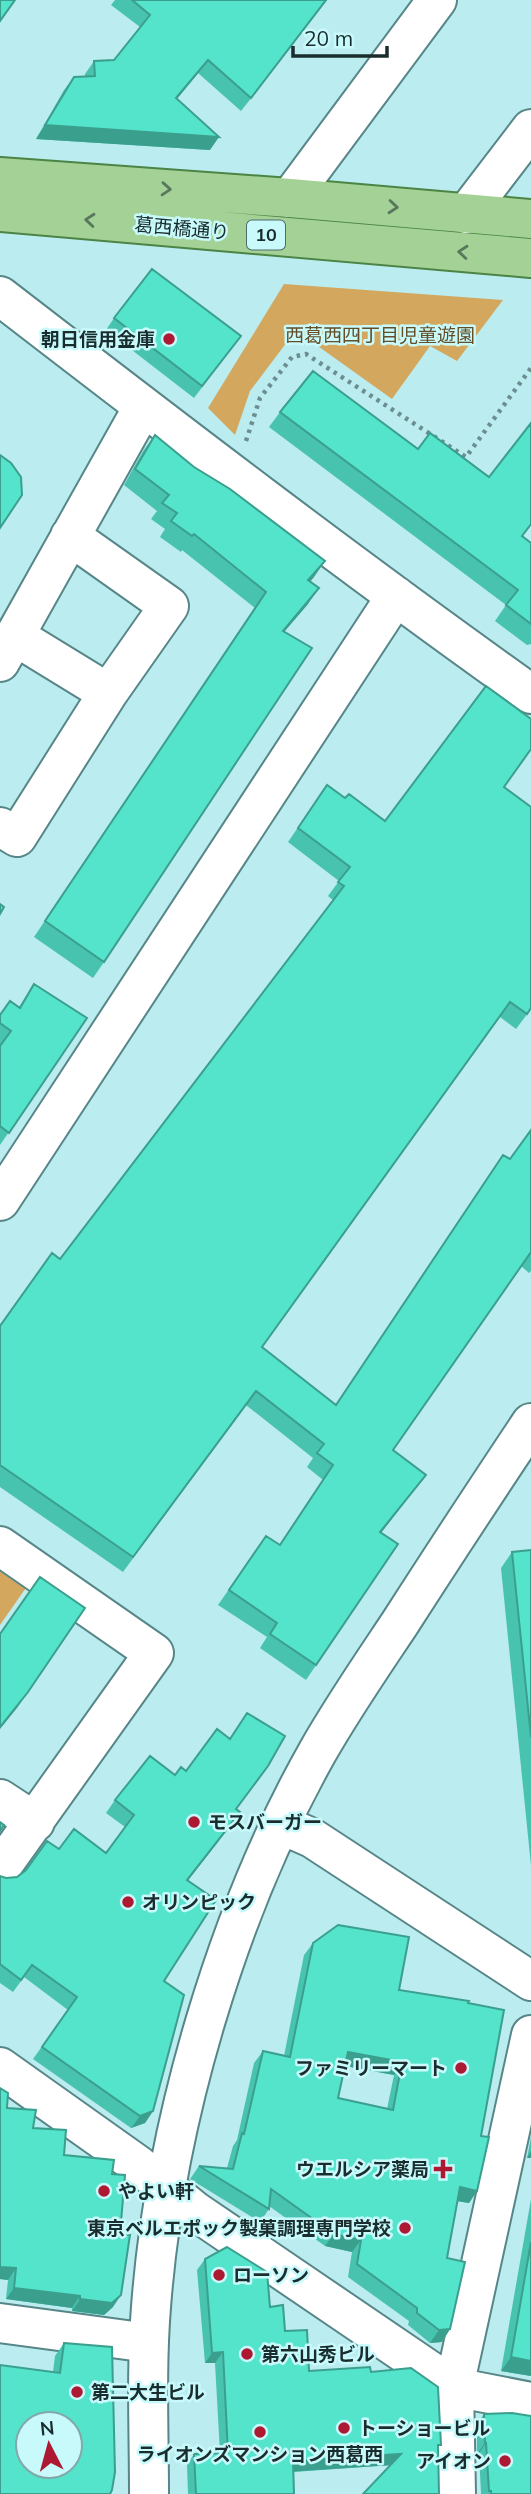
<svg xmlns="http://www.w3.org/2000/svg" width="531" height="2494" viewBox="0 0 531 2494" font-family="Mulish,'Noto Sans JP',sans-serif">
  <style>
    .green { fill: #d3a85e }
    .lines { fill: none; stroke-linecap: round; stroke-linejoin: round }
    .minor-casing { stroke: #578688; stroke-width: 42 }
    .major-casing { stroke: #4b8444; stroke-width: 42 }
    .path { stroke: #6c8e90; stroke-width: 4.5; stroke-dasharray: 3.5 5; stroke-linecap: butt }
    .minor { stroke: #fff; stroke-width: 38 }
    .major { stroke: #a3d196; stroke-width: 38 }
    .wall { fill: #48c3af; fill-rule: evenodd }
    .shaded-wall { fill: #3b9f8e }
    .building { fill: #54e3cb; stroke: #3b9f8e; stroke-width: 2; fill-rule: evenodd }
    .oneway { stroke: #58775d }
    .poi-dot { fill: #ad1932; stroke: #c8fafc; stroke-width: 2.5 }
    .labels { text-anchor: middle; stroke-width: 5; stroke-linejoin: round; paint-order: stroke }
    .shield { fill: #c8fafc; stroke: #4e6a6c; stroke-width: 2 }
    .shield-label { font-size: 18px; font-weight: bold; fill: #1a2d2e }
    .street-label { font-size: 19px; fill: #1a2d2e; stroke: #c8fafc }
    .park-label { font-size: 19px; fill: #644e27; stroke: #c8fafc }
    .poi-label { font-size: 19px; font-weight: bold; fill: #1a2d2e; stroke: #c8fafc; text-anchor: start }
  </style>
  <rect width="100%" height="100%" fill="#bbecef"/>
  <path class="green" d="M284,284L503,300L457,361L430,346L392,399L308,339L287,342L250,391L235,435L208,408Z
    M0,1561L30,1582L0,1625Z"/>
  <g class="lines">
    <g class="minor-casing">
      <path id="minor" d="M290,198L437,0
        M466,214L531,129
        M0,296C175,431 351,566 531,694
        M15,636L108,693
        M0,662L143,407
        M0,827L17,837L108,693L169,606L70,536
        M0,1201L396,596
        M0,1546L154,1653L0,1869
        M0,1799L35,1822
        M280,1824L312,1838L531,1981
        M0,2067L138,2165L195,2211L454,2387L531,2402
        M0,2323L149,2343
        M149,2494C149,2432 146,2369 151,2307C165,2123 227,1912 318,1751C343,1707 372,1665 400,1623C443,1556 487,1489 531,1423
        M456,2494L454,2387L531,2035"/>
    </g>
    <g class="major-casing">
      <path id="major" d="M0,177L290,198L531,219
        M0,212L531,258"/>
    </g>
    <path class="path" d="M246,441L260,398L292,357L306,354L466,457L531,368"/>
    <use href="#minor" class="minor"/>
    <use href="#major" class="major"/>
  </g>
  <path class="wall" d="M115,0H327L241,111L198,73L177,99L210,150L36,139L64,90L74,77H85V74L94,61L114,60L140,27L111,5Z
    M114,318L232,348L194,398L106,330Z
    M280,412L418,449L489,477L531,423V525L522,537L531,543V644L527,645L495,621L506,605L269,427Z
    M155,435L314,577L310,582L308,604L284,632L104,962L93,978L34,937L255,608L182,550L181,552L160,537L165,529L151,519L157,511L124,485L143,451Z
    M327,785L345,798L385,821L504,787L531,1009L516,1029L500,1017L262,1347L336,1405L531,1130V1271L529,1273L521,1266L393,1450L426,1475L381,1533L398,1544L306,1680L260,1648L267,1637L218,1605L266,1536L279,1545L323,1480L307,1467L313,1458L246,1405L123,1572L0,1487V1326L60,1259L333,900L328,896L339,881L288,842Z
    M34,984L87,1018L0,1145V1015L19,1007Z
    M531,1550V1866L501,1568L512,1552Z
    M175,1775L236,1809L232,1824L188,1880L164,1981L153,2111L145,2123L131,2128L33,2059L68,2010L24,1977L13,1992L0,1983V1876L6,1878L17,1877L59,1849L106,1853L125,1827L106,1813L115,1800Z
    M313,1943L399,1990L468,2003L481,2136L477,2191L469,2203L457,2201L447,2258L450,2329L442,2342L430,2343L408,2325L409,2321L348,2277L352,2252L325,2246L269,2206V2209L260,2222L190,2179L199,2166L227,2168L233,2146L237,2140L254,2063L263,2051L284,2056L304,1955ZM345,2066L394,2075L387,2109L338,2098Z
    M0,2088L7,2108L33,2128L64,2155L112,2174L113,2307L104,2315L72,2311V2308L6,2299L8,2280L0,2279Z
    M531,2137V2158H527Z
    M531,2199V2376L501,2371Z
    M205,2259L270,2307L309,2371L371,2372L438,2449L391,2465L294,2472V2494H188L187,2465L194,2454L220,2453L215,2363H205L197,2270Z
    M64,2343L110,2494L53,2372L55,2356Z
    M484,2414L531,2494H481L479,2453L477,2454V2424Z"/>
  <path class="shaded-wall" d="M326,0H327L241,111L251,98Z
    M208,60L198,73L167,111L176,98Z
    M45,125L219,137L210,150L36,139Z
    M325,561L314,577L297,596L308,580Z
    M319,588L308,604L271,647L283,631Z
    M426,1475L415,1489L370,1547L380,1532Z
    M28,1692L17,1708L0,1729V1727Z
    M240,1812L232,1824L179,1892L187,1880Z
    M348,2052L402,2062L394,2075L340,2065Z
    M153,2111L145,2123L131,2128L140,2116Z
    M531,2151V2158H527Z
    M460,2187L477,2191L469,2203L451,2200Z
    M334,2234L361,2240L352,2252L325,2246Z
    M0,2267L16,2268L8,2280L0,2279Z
    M14,2288L80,2296L72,2308L6,2299Z
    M121,2295L113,2307L104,2315L72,2311L80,2299Z
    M450,2329L442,2342L430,2343L439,2330Z
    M223,2352L215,2363H205L212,2353Z
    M511,2357L531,2361V2376L501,2371Z
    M485,2443H486L479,2453L477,2454Z
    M401,2454L394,2465L286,2472L293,2461Z"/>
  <path class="building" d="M0,0H15L0,21Z
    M132,0H326L251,98L208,60L176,98L219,137L45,125L74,77L95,76L94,61L114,60L150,15Z
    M152,269L241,336L202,386L114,318Z
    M313,371L418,449L430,433L489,477L531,423V524L522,536L531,543V624L506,605L518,590L280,412Z
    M155,435L194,467L230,489L325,561L308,580L319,588L283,631L312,648L104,962L45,921L266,592L194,534L192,536L171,521L177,513L162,503L169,495L135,469Z
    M0,455L11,463L21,477L22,495L0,528Z
    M486,686L531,719V749L504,787L531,807V1008L527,1014L510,1002L262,1347L336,1405L503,1155L510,1159L531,1130V1252L393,1450L426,1475L380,1532L398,1544L316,1665L270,1634L277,1623L229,1590L266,1536L280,1545L333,1465L317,1453L324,1444L256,1391L133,1557L0,1465V1326L52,1253L60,1259L344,886L338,882L350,867L298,828L327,785L345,798L349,794L385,821Z
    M0,904L4,907L0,914Z
    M34,984L87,1018L9,1133L0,1126V1046L11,1031L0,1023V1015L10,1001L20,1008Z
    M531,1550V1737L512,1552Z
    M40,1577L85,1608L28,1692L0,1727V1634Z
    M247,1713L285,1736L268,1766L236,1809L240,1812L187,1880L216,1900L164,1981L184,1995L153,2111L140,2116L42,2047L77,1997L32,1965L21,1980L0,1964V1876L6,1878L17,1877L26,1870L47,1841L59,1849L74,1829L106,1853L134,1815L115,1800L150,1756L175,1775L181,1767L186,1771L217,1729L230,1739Z
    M0,1822L4,1825L0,1831Z
    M338,1925L409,1937L399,1990L469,2001L468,2003L504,2010L481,2136L489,2137L477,2191L460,2187L447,2258L465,2262L450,2329L439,2330L417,2313V2308L357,2264L361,2240L334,2234L271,2189L269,2209L199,2166L233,2169L242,2133L244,2134L263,2051L290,2057L313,1943ZM348,2052L402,2062L393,2110L338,2098Z
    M0,2088L8,2093L7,2108L36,2110L33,2128L66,2130L64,2155L114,2160L112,2174L125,2175L120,2234L130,2235L121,2295L112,2303L80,2299V2296L14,2288L16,2268L0,2267Z
    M531,2242V2361L511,2357Z
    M227,2247L267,2272L270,2307L283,2305L285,2331L307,2330L309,2371L370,2367L371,2372L411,2368L438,2387L441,2445H438L439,2494H363L401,2454L293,2461L294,2494H196L194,2454L228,2453L223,2352L212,2353L205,2259Z
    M64,2343L112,2347L115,2472L112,2490L110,2494H0V2365L60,2373ZM28,2424H70V2466H28Z
    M512,2413L531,2416V2494H491V2491H489L486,2443H485L484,2414Z"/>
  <defs><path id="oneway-chevron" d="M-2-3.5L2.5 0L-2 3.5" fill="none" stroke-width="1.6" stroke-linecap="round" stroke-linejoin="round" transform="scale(1.75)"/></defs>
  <g class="oneway">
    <use href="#oneway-chevron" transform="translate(166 189) rotate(4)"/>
    <use href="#oneway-chevron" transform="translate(393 207) rotate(5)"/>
    <use href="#oneway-chevron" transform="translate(90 220) rotate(-175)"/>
    <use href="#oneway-chevron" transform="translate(463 252) rotate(-175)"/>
  </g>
  <g class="poi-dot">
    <circle cx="169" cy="339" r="7"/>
    <circle cx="194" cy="1822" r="7"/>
    <circle cx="128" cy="1902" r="7"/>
    <circle cx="461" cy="2068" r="7"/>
    <path d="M439.5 2158.5h7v7h7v7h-7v7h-7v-7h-7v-7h7z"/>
    <circle cx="104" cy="2191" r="7"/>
    <circle cx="405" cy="2228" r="7"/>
    <circle cx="219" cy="2275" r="7"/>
    <circle cx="247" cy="2354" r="7"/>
    <circle cx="77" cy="2392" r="7"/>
    <circle cx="344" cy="2428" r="7"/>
    <circle cx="260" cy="2432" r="7"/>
    <circle cx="505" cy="2461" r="7"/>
  </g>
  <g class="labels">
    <rect class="shield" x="247" y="220.5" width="38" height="29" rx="5"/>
    <g class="shield-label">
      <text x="266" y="241">10</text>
    </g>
    <g class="street-label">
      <text transform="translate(182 228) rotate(5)" y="7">葛西橋通り</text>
    </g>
    <g class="park-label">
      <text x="380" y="342">西葛西四丁目児童遊園</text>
    </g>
    <g class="poi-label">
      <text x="155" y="346" text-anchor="end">朝日信用金庫</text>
      <text x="208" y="1829">モスバーガー</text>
      <text x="142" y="1909">オリンピック</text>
      <text x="447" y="2075" text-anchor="end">ファミリーマート</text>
      <text x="429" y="2176" text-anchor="end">ウエルシア薬局</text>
      <text x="118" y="2198">やよい軒</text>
      <text x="391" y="2235" text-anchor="end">東京ベルエポック製菓調理専門学校</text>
      <text x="233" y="2282">ローソン</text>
      <text x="261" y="2361">第六山秀ビル</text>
      <text x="91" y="2399">第二大生ビル</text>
      <text x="358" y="2435">トーショービル</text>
      <text x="260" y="2461" text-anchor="middle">ライオンズマンション西葛西</text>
      <text x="491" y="2468" text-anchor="end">アイオン</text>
    </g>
  </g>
  <g transform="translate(49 2445) rotate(354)"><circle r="33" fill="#c8fafc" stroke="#82a8aa" stroke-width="2"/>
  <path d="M0-5L12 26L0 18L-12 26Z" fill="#ad1932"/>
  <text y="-10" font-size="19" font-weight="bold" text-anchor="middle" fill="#1a2d2e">N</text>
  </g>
  <path d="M293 46v10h94v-10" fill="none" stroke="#1a2d2e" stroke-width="3.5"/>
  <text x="304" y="46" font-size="21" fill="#1a2d2e" stroke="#c8fafc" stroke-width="5" paint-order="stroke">20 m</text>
</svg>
